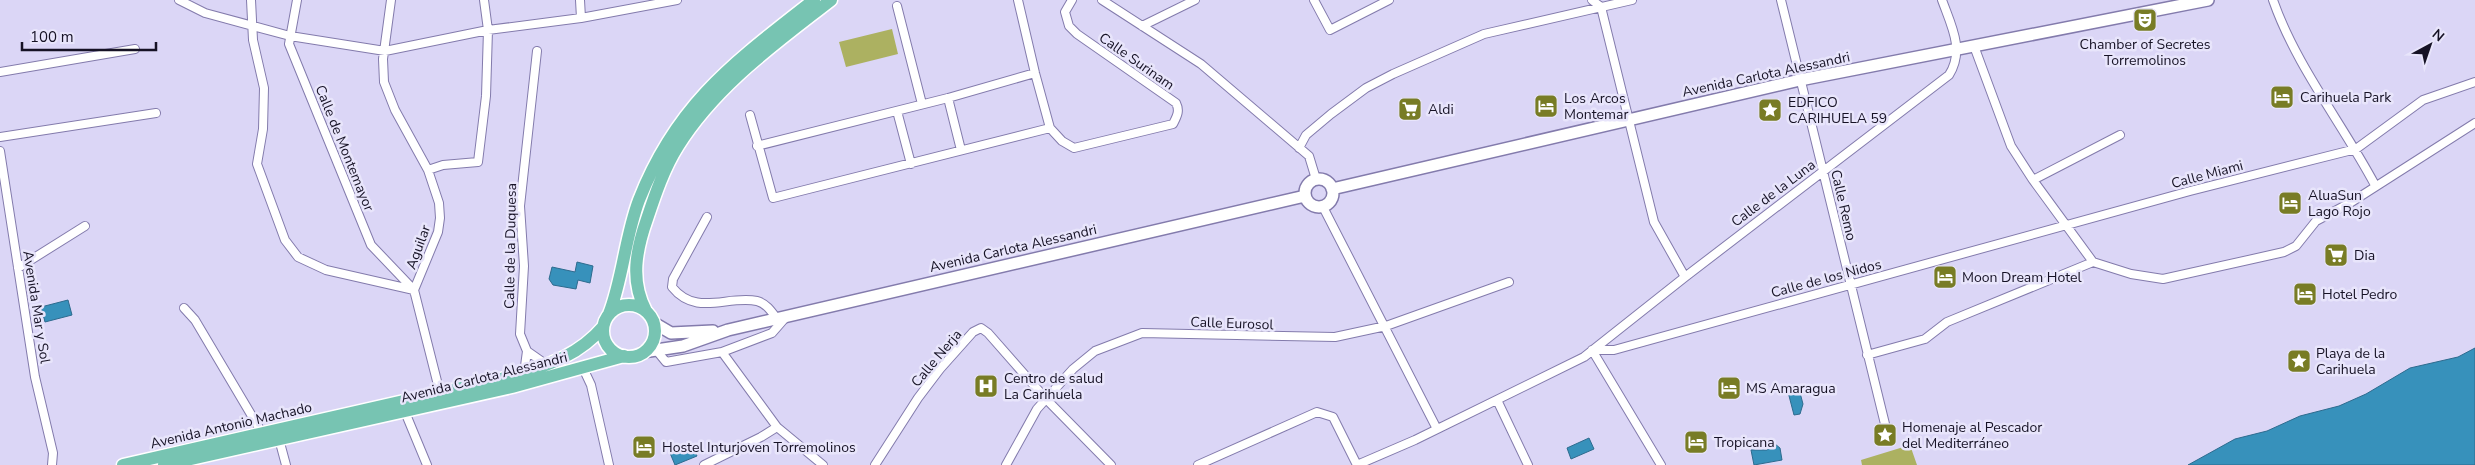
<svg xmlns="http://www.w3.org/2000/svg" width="2475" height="465" viewBox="0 0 2475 465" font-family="'Nunito Sans',sans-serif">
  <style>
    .green { fill: #acb161 }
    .water { fill: #3791bb; stroke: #2d6b8e }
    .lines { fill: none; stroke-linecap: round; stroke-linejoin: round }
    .street-casing { stroke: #837bac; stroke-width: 10 }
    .secondary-casing { stroke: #837bac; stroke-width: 14 }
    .primary-casing { stroke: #fff; stroke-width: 15 }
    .street { stroke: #fff; stroke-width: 8 }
    .secondary { stroke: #fff; stroke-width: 11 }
    .primary { stroke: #77c4b2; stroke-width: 12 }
    .labels { text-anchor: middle; stroke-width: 5; stroke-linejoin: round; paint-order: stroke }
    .poi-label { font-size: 14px; fill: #161225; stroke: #e8e5fb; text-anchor: start }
    .street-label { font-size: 14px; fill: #161225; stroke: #e8e5fb }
  </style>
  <rect width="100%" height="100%" fill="#dbd6f6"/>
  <path class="green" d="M892,29L898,54L846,67L839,42Z
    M1910,445L1917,465H1862L1861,460Z"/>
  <path class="water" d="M577,262L593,266L590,283L578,280L576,289L553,285L549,279L552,267L575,272Z
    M68,300L72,315L45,322L41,307Z
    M2475,348V465H2188L2235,439L2267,431L2300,416L2339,406L2366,394L2410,368L2458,357Z
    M1799,389L1803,404L1800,414L1794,415L1788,392Z
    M1589,438L1594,449L1571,459L1567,448Z
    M691,443L697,456L675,465L670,453Z
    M1775,444L1780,448L1782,460L1754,465L1751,450H1767Z"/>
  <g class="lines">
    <g class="street-casing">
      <path id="street" d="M179,0L205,13L290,36L385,51L488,30L581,18L677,0
        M251,0L253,40L264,88L263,129L257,164L285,240L298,257L326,270L414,290
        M297,0L289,44L371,245L413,289
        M391,0L383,59L384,82L395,110L428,170L439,203L440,218L438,232L414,290L440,393
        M580,0L581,18
        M1018,0L1035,73L1050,128L1062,141L1074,148L1173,124C1177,116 1180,111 1176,103L1077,34L1069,26L1065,12L1072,0
        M1102,0L1201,64L1309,156L1316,179
        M1314,0L1330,30L1389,0
        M1592,0L1601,7L1654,222L1685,277
        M1781,0L1885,424
        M2273,0C2296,66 2342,123 2375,185
        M897,6L922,104
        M1142,26L1195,0
        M1974,46L2011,146L2033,180L2093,262
        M537,51L520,206L524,266L520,334L527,351L547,365
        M0,72L135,49
        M948,98L961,150
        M897,111L911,164
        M750,115L773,198L1050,128
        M0,137L156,113
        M757,146L948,98L1035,73
        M1299,148L1306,135L1331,114L1366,88L1393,74L1484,34L1632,0
        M0,151L35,377L53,453L52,465
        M428,170L443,165L478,162L486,96L488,30L484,0
        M2033,180L2120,135
        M1323,207L1437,429
        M707,217L673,279L672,287C696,317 727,295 757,301C766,303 772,312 777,319
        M2093,262L2131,274L2163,279L2284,252L2296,246L2316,221L2350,203L2475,123
        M18,268L85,226
        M184,308L195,320L262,433
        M1592,350H1614L2190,191L2356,149L2423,100L2475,82
        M1592,350L1661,465
        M657,351L666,362L722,352L772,333L786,317
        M722,352L777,427L823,465
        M1867,355L1925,339L1947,322L2093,262
        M583,368L591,385L609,465
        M519,374L525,366L527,351
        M1497,400L1528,465
        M405,412L427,465
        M279,439L286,465
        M704,465L761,437L777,427
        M875,465L918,398L940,369L973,332L981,328L988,333L1046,399L1111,465
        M1006,465L1037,409L1073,369L1095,351L1142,333L1335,337L1386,326L1509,282
        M1198,465L1317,412L1333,417L1357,465
        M1357,465L1415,440L1584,357L1685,277L1949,75C1965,50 1951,25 1942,0"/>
    </g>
    <g class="secondary-casing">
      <path id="secondary" d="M1305 193a14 14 0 1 1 28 0a14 14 0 1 1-28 0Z
        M1332,189L1800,80L2208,0
        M654,323L671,333L713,331
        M643,352L683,346L728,330L1305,196"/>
    </g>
    <g class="primary-casing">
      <path id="primary" d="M603 331a26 26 0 1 1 52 0a26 26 0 1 1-52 0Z
        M646,311C630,281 636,250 647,219C655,195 664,168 678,146C716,85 776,43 831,0
        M609,314C623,278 625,237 639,200C677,103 735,62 814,0
        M123,465L518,375C551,364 580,354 603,327
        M164,465L512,387L624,356"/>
    </g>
    <use href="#street" class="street"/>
    <use href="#secondary" class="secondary"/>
    <use href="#primary" class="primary"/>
  </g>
  <defs>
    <g id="theatre-square" transform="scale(1.25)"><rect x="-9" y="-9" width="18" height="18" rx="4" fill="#787c25" stroke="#e8e5fb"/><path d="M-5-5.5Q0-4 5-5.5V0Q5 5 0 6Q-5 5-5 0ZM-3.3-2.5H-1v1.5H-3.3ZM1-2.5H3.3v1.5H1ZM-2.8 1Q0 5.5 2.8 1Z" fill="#fff"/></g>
    <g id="hotel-square" transform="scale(1.25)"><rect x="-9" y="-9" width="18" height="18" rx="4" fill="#787c25" stroke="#e8e5fb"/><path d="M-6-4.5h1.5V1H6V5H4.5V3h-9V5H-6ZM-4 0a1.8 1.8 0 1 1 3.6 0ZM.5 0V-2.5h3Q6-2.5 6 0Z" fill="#fff"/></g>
    <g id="supermarket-square" transform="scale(1.25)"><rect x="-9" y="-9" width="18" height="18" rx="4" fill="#787c25" stroke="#e8e5fb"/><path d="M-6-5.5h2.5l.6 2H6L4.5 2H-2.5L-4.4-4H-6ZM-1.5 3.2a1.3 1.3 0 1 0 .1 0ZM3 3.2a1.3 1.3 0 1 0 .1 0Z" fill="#fff"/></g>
    <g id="sight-square" transform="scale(1.25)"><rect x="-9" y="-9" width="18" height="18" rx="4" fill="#787c25" stroke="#e8e5fb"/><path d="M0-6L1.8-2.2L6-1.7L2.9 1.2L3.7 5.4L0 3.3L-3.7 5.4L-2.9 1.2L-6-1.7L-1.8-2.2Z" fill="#fff"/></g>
    <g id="hospital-square" transform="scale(1.25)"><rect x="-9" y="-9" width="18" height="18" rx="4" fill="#787c25" stroke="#e8e5fb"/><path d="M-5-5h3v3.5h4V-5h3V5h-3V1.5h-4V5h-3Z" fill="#fff"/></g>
  </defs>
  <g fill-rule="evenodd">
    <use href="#theatre-square" x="2145" y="20"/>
    <use href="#hotel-square" x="2282" y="97"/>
    <use href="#hotel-square" x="1546" y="106"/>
    <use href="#supermarket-square" x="1410" y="109"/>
    <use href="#sight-square" x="1770" y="110"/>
    <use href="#hotel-square" x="2290" y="203"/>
    <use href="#supermarket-square" x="2336" y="255"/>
    <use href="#hotel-square" x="1945" y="277"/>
    <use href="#hotel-square" x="2305" y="294"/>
    <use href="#sight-square" x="2299" y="361"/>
    <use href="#hospital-square" x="986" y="386"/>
    <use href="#hotel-square" x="1729" y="388"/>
    <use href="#sight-square" x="1885" y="435"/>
    <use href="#hotel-square" x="1696" y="442"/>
    <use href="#hotel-square" x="644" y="447"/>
  </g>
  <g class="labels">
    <g class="poi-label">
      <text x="2145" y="49" text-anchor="middle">Chamber of Secretes<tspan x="2145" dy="16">Torremolinos</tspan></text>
      <text x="2300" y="102">Carihuela Park</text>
      <text x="1564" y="103">Los Arcos<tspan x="1564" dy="16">Montemar</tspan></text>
      <text x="1788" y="107">EDFICO<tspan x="1788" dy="16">CARIHUELA 59</tspan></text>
      <text x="1428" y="114">Aldi</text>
      <text x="2308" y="200">AluaSun<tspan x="2308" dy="16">Lago Rojo</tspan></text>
      <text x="2354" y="260">Dia</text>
      <text x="1962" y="282">Moon Dream Hotel</text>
      <text x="2322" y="299">Hotel Pedro</text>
      <text x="2316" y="358">Playa de la<tspan x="2316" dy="16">Carihuela</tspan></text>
      <text x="1004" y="383">Centro de salud<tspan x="1004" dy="16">La Carihuela</tspan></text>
      <text x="1746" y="393">MS Amaragua</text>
      <text x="1902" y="432">Homenaje al Pescador<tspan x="1902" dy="16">del Mediterráneo</tspan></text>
      <text x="1714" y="447">Tropicana</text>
      <text x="662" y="452">Hostel Inturjoven Torremolinos</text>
    </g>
    <g class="street-label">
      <text transform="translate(1137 61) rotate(35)" y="5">Calle Surinam</text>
      <text transform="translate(1766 74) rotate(-12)" y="5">Avenida Carlota Alessandri</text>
      <text transform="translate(345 148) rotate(68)" y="5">Calle de Montemayor</text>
      <text transform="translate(2207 174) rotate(-15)" y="5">Calle Miami</text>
      <text transform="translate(1773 193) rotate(-37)" y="5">Calle de la Luna</text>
      <text transform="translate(1844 205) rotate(77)" y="5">Calle Remo</text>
      <text transform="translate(510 246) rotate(-89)" y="5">Calle de la Duquesa</text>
      <text transform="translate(418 247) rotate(-70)" y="5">Aguilar</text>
      <text transform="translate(1013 248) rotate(-13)" y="5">Avenida Carlota Alessandri</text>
      <text transform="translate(1826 278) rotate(-15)" y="5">Calle de los Nidos</text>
      <text transform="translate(37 307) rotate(81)" y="5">Avenida Mar y Sol</text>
      <text transform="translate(1232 323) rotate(2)" y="5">Calle Eurosol</text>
      <text transform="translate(936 358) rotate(-50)" y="5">Calle Nerja</text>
      <text transform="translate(484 377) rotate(-14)" y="5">Avenida Carlota Alessandri</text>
      <text transform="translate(231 425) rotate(-13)" y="5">Avenida Antonio Machado</text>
    </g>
  </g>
  <g transform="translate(2430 45) rotate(40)" stroke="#e8e5fb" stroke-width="4" paint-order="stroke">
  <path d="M0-4L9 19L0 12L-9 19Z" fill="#161225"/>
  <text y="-8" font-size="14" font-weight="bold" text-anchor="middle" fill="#161225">N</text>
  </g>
  <path d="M22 42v8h134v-8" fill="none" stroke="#161225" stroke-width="2.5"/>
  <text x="30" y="42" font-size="15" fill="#161225" stroke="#e8e5fb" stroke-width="4" paint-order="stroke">100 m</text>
</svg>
